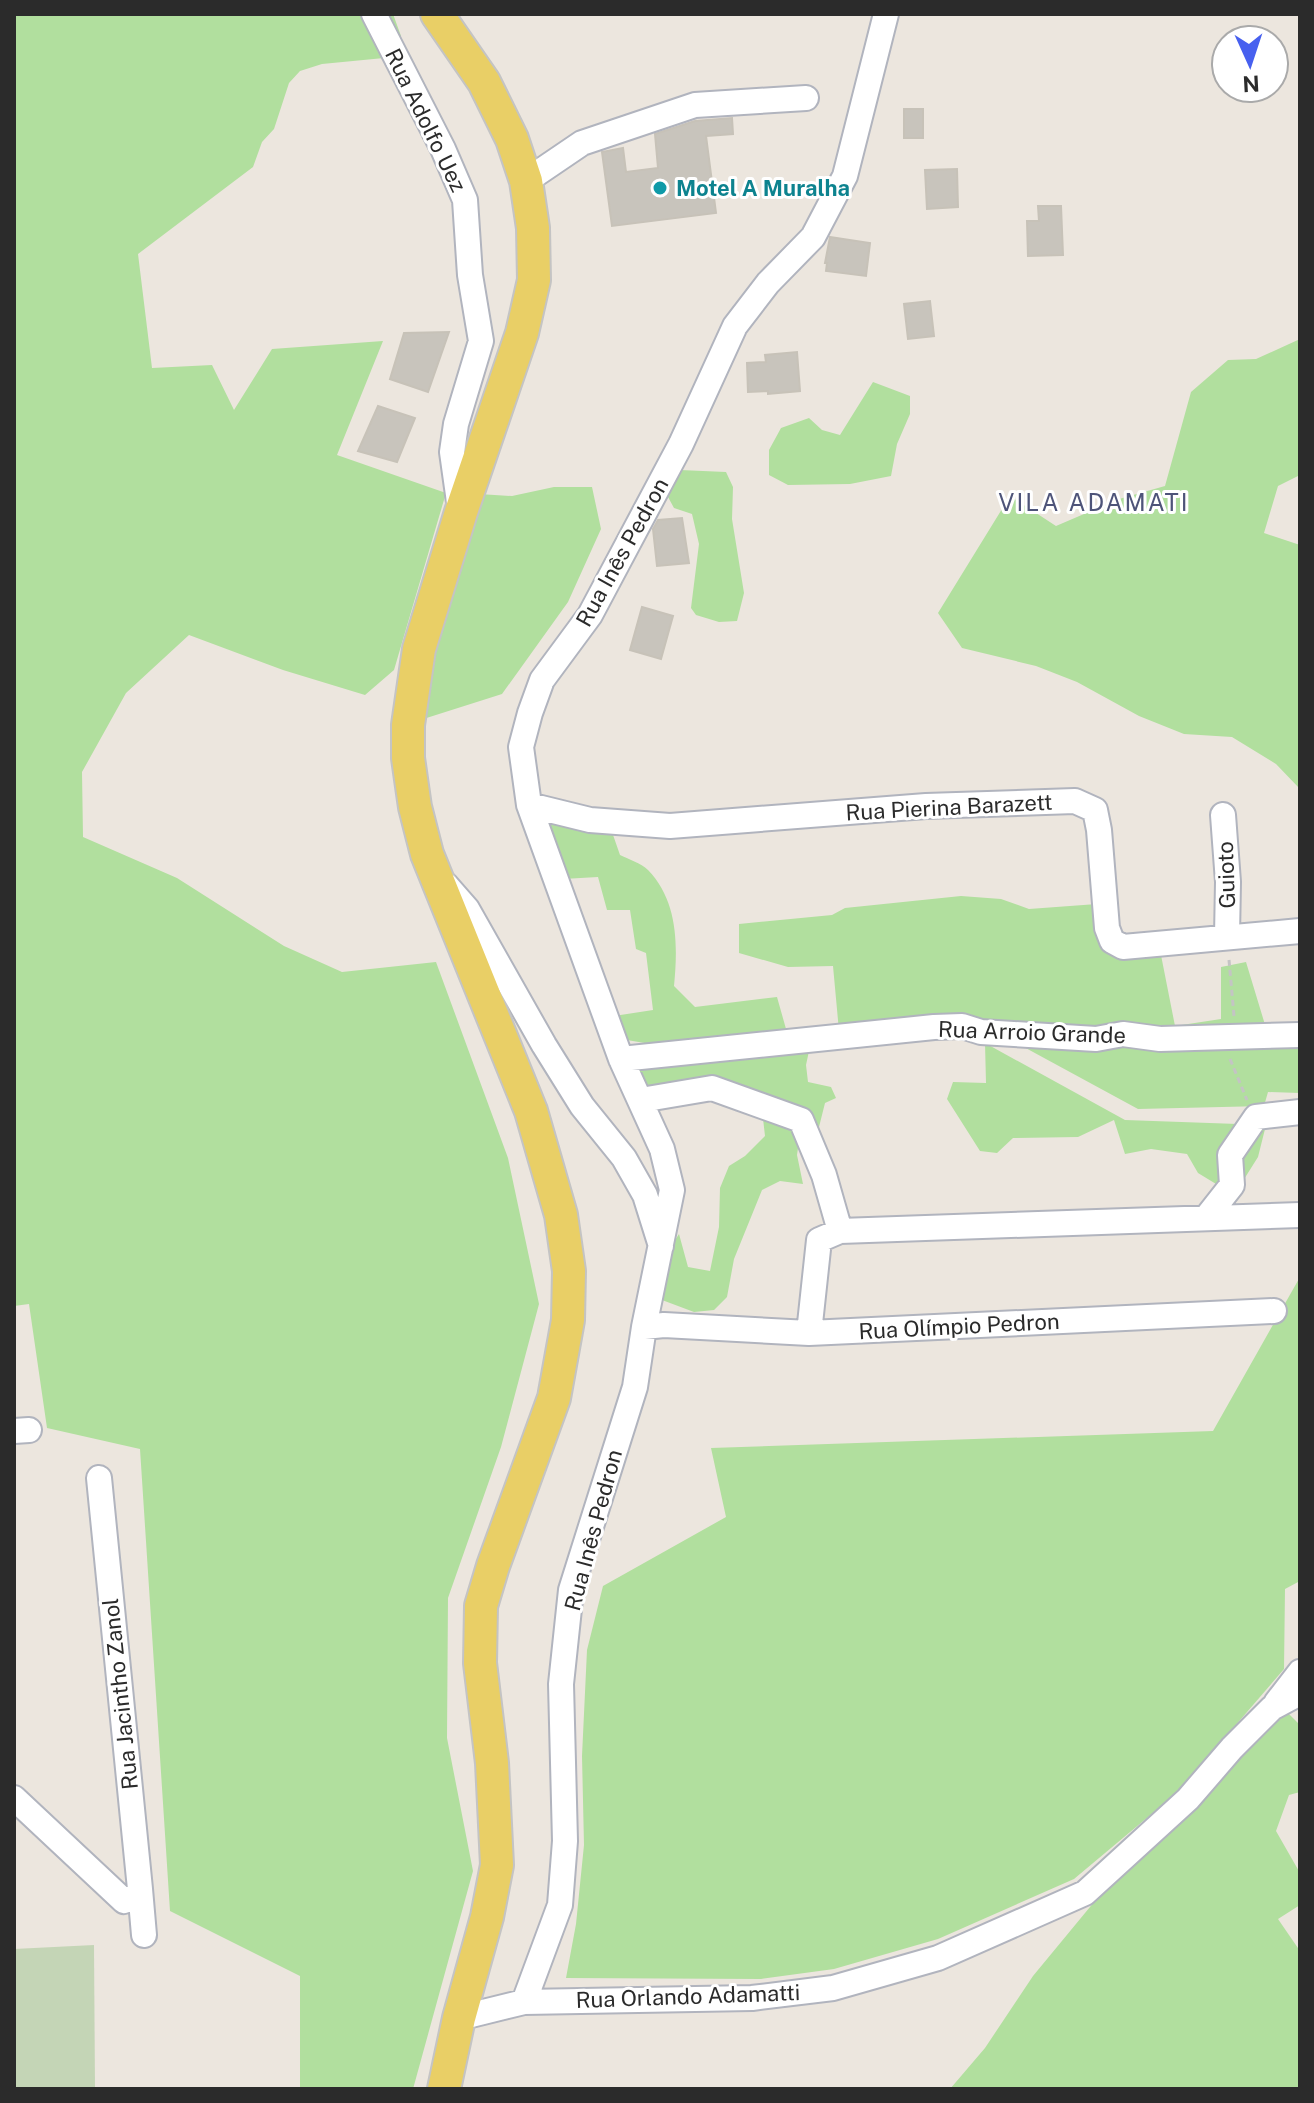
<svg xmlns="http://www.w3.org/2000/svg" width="1314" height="2103" viewBox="0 0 1314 2103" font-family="'Public Sans',sans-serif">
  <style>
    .green { fill: #b1df9e }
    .cemetery { fill: #c4d5b6 }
    .building { fill: #c8c4bc; stroke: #c7c2b8; stroke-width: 2 }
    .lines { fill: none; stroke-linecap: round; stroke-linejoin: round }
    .minor-casing { stroke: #b1b4be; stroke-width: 28 }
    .major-casing { stroke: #c4c4c4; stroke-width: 36 }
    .path { stroke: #c4c4c4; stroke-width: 3; stroke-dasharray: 6 4; stroke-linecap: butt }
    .minor { stroke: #fff; stroke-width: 24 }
    .major { stroke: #e9cf66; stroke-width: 32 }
    .culture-dot { fill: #0f9aa8; stroke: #fff; stroke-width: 3 }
    .labels { text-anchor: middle; stroke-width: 6; stroke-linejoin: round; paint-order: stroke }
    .street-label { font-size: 22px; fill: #2b2b2b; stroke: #fff }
    .culture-label { font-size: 22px; font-weight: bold; fill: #0d838f; stroke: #fff; text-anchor: start }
    .neighbourhood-label { font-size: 24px; letter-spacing: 2px; fill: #4e5479; stroke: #fff }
  </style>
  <rect width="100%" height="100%" fill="#ece6de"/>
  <path class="green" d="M14,14H393L401,36L384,58L322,64L300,71L289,83L274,129L262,142L253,167L138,254L152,368L212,365L234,410L272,349L383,341L337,455L446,493L394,670L365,695L283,670L189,635L126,693L82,772L83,837L177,878L284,946L342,972L436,962L508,1158L539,1304L501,1447L448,1598L447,1738L473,1871L413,2089H300V1976L170,1911L140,1449L47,1428L29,1304L14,1306Z
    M1300,339V475L1278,486L1264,533L1300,545V789L1276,764L1232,737L1184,734L1139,716L1077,682L1036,666L962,648L938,613L1010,496L1056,526L1119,499L1165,486L1191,392L1228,360L1256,359Z
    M873,382L910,396V414L897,444L891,476L850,484L788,485L769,475V450L781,428L809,418L822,430L840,435Z
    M680,470L726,472L733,487L732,519L744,593L737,621L719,622L696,615L691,608L699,544L692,514L674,508L662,486Z
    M554,487H592L601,529L568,602L502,694L417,721L426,659L479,494L512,496Z
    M565,822L612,832L620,855C628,859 641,863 648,870C678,901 678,945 674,986L695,1007L777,997L788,1036L680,1049L621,1039L614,1016L653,1010L646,953L636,949L630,910H607L598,877L563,879L544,823Z
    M961,896L1001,899L1029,909L1097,904L1103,947L1160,950L1175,1026L1221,1019V967L1246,962L1266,1028L1297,1027L1300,1019V1093L1268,1092L1264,1106L1138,1109L965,1015L839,1031L833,966L788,967L739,953V924L832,915L845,908Z
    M985,1043L1125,1120L1266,1125L1258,1157L1241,1184L1221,1187L1198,1173L1187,1154L1151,1149L1125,1154L1114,1120L1078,1137L1013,1138L997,1153L980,1151L947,1099L953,1082L986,1083Z
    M809,1051L806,1065L808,1082L831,1087L836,1098L825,1103L818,1131L801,1127L797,1155L803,1184L780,1181L762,1190L734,1259L727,1297L714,1310L694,1312L654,1297L670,1248L679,1234L688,1267L710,1271L719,1227L720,1188L729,1166L745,1156L765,1136L761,1101L642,1092L629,1067Z
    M1300,1277V1581L1285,1589L1284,1669L1179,1791L1074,1879L938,1939L834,1969L761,1979L566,1978L576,1924L584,1845L582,1756L587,1650L603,1586L726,1517L711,1448L1213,1431Z
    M1287,1712L1300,1725V1792L1289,1795L1276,1831L1300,1873V1905L1278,1919L1300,1951V2089H950L985,2048L1033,1976L1104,1890L1239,1755Z"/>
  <path class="cemetery" d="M94,1945L95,2089H14V1949Z"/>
  <path class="building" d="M904,109H923V138H904Z
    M732,118L733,134L706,136L716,213L612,226L602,152L623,148L626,172L658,168L655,134L695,121Z
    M957,169L958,207L927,209L925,170Z
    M1038,206H1061L1063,255L1028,256L1027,221H1039Z
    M830,237L870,243L866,276L826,271L827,263H825Z
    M930,301L934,336L908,339L904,304Z
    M449,332L428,392L390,379L404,333Z
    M797,352L800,391L768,394V391L748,392L747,363L766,362L765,355Z
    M378,406L415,418L397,462L358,451Z
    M682,518L689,563L657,566L653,529L658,520Z
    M642,607L673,616L661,659L630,650Z"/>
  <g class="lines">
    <g class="minor-casing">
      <path id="minor" d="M374,14L443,149L465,200L470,275L481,341L456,424L452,452L460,509
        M526,181L582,143L695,105L806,98
        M529,805L590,820L670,826L926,806L1075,801L1095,810L1099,830L1107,928L1112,941L1123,947L1300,931
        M1223,815L1228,882L1227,936
        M446,885L467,909L544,1045L582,1106L624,1158L645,1195L661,1246
        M621,1059L934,1027L962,1026L981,1032L1096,1039L1123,1034L1160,1039L1300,1035
        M641,1100L712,1088L801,1120L824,1175L840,1231
        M1206,1218L1232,1185L1230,1155L1256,1117L1300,1112
        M644,1327L664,1325L809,1333L1274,1311
        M809,1333L819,1240L840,1231L1300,1215
        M14,1431L29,1430
        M1276,1703L1300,1672
        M14,1798L124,1901L137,1896L140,1889L99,1478
        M140,1889L144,1935
        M524,2002L560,1905L565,1841L561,1684L571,1590L635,1387L644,1327L672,1190L662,1149L621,1059L529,805L521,747L530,713L542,680L590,615L681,444L735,326L768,283L813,237L845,176L886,14
        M459,2018L524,2002L752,1998L833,1988L938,1958L1085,1893L1188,1799L1232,1748L1272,1708L1300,1693"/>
    </g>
    <g class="major-casing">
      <path id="major" d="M437,14L484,82L512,139L526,181L533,228L534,280L522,333L461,512L419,649L408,725V758L415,807L427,854L531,1111L561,1215L569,1271L568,1320L554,1398L493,1566L481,1606L480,1663L492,1763L497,1865L487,1917L459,2018L444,2089"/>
    </g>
    <path class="path" d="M1229,960L1234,1016
      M1230,1059L1247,1100"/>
    <use href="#minor" class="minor"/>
    <use href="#major" class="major"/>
  </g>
  <circle class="culture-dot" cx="660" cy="188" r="8"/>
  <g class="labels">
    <g class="street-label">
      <text transform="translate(426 120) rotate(64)" y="8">Rua Adolfo Uez</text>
      <text transform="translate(622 552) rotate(-61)" y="8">Rua Inês Pedron</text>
      <text transform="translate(949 807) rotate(-3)" y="8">Rua Pierina Barazett</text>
      <text transform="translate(1226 875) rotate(-92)" y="8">Guioto</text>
      <text transform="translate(1032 1032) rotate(2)" y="8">Rua Arroio Grande</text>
      <text transform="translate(959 1326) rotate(-3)" y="8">Rua Olímpio Pedron</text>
      <text transform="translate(593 1530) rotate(-75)" y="8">Rua Inês Pedron</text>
      <text transform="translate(120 1694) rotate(-96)" y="8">Rua Jacintho Zanol</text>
      <text transform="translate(688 1996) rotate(-2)" y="8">Rua Orlando Adamatti</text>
    </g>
    <g class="culture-label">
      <text x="676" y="196">Motel A Muralha</text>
    </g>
    <g class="neighbourhood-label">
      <text x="1094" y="511">VILA ADAMATI</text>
    </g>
  </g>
  <rect width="1314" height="2103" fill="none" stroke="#2b2b2b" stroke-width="32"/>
  <g transform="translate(1250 64) rotate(177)"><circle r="38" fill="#ffffff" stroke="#aaaaaa" stroke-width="2"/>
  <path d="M0-6L14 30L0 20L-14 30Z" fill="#4760ef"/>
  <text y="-12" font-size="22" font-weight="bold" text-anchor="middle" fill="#2b2b2b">N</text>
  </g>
</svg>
